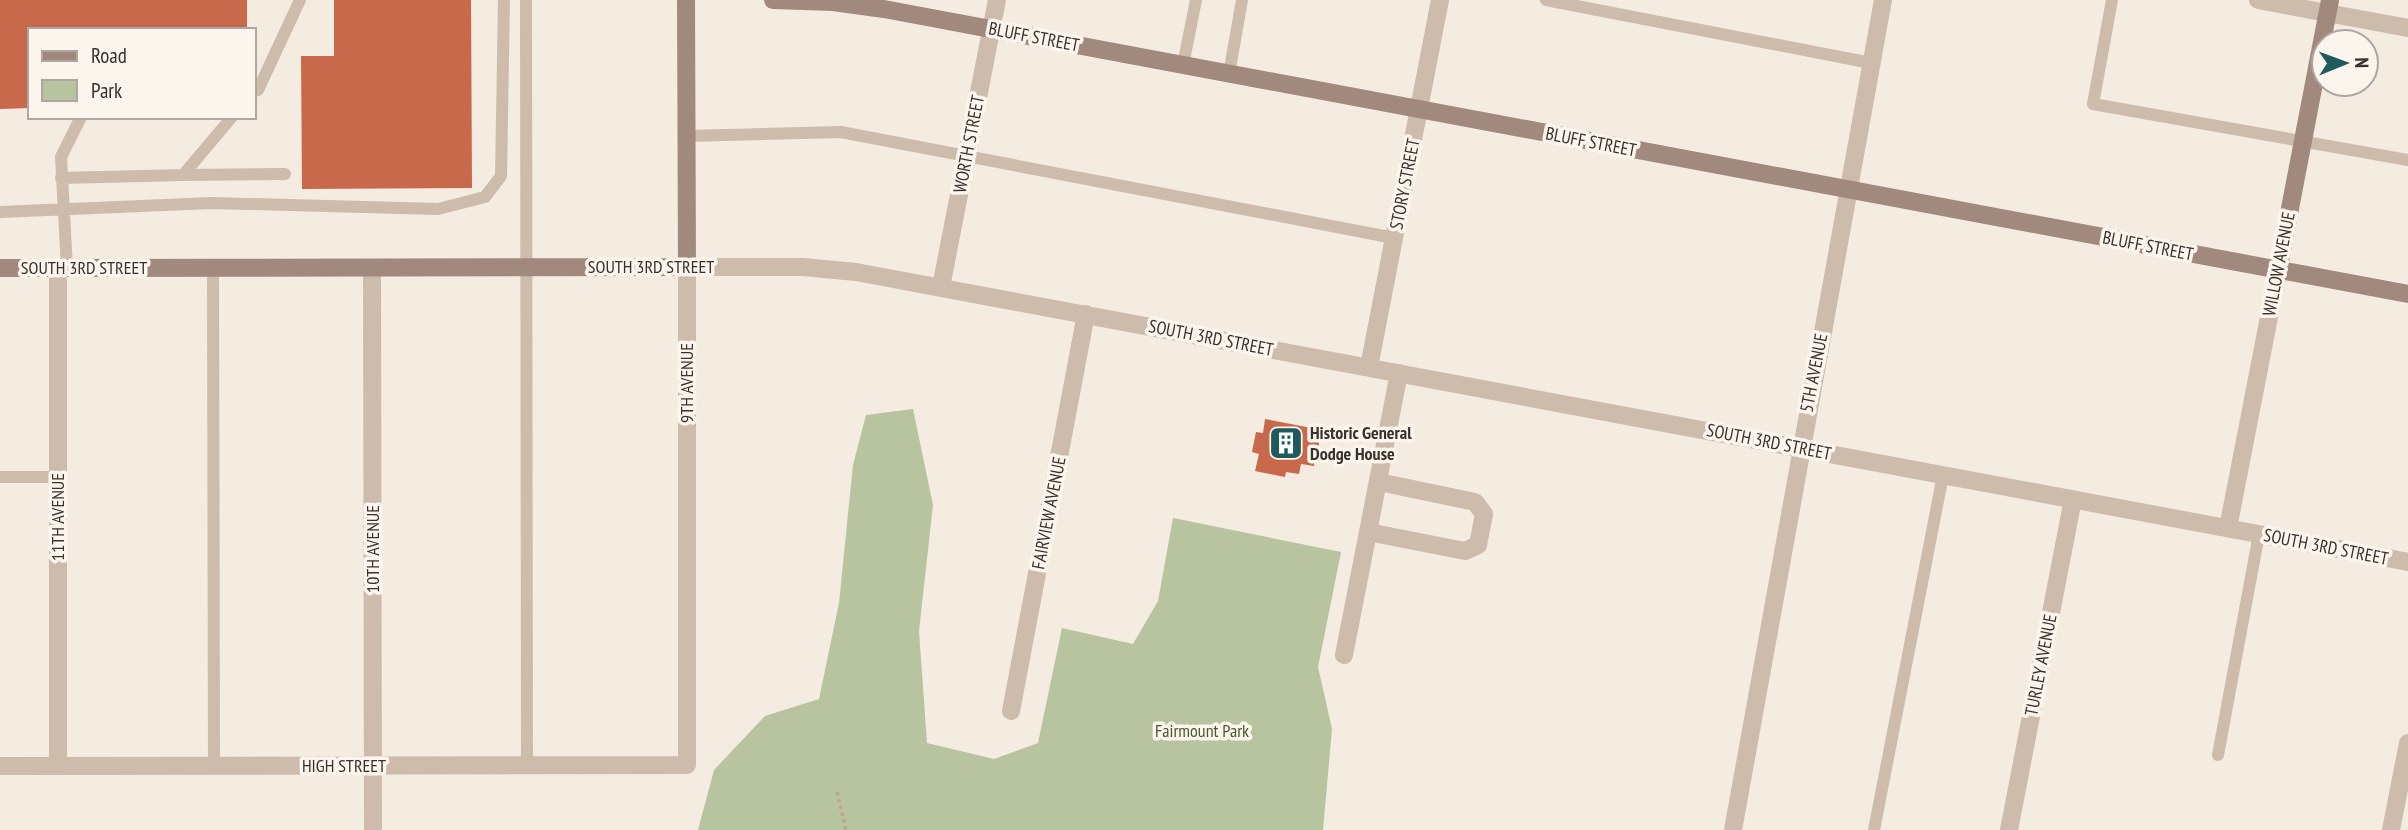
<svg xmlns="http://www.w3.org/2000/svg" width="2408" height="830" viewBox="0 0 2408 830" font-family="'PT Sans Narrow',sans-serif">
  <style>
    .green { fill: #b8c4a0 }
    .building { fill: #c8694b }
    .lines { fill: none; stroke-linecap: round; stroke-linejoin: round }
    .path { stroke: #b9a596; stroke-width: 3.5; stroke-dasharray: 3.5 3.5; stroke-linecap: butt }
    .service { stroke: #cdbbac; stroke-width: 12 }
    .minor { stroke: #cdbbac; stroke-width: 18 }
    .tertiary { stroke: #cdbbac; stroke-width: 18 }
    .secondary { stroke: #a18a7d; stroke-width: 18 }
    .labels { text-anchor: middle; stroke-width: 7; stroke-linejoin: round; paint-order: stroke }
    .street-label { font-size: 18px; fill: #3b302b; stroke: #fbf5ee }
    .poi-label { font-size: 18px; font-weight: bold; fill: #3b302b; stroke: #fbf5ee; text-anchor: start }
    .park-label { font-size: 18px; fill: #4a5a2e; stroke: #fbf5ee }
  </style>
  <rect width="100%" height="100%" fill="#f4ebe1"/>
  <path class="green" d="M913,409L933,505L919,631L927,743L994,759L1038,743L1062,628L1133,644L1158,601L1173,518L1341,552L1318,667L1332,729L1323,830H698L714,770L765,716L819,699L839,603L853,465L866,415Z"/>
  <path class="building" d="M0,0H247V30H30V108L0,109Z
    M334,0H471L472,188L302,189L301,56H334Z
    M1265,419L1322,430L1314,466L1301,464L1299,474L1286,472L1285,477L1255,471L1259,454L1252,452L1256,432L1263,433Z"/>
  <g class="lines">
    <path class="path" d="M837,792L846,830"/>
    <path class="service" d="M526,0L527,766
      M1546,0L1871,63
      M2112,0L2093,104L2408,160
      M1183,65L1196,0
      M1229,74L1242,0
      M254,91L258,90L300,0
      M686,136L841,132L1394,238
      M183,175L285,174
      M61,178L183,175L232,117
      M0,212L212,203L438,209L485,197L501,176L504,0
      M67,268L61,157L81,117
      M213,268L214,766
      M0,477H58
      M2218,755L2259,534
      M1874,830L1943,475"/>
    <path class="minor" d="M2258,0L2327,13
      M58,268V766
      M372,268L373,830
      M941,287L997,0
      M1369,367L1440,0
      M2228,528L2278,271
      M1368,532L1465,551L1478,545L1484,514L1475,502L1379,482
      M1344,655L1399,373
      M1011,711L1086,314
      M0,766L687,765V267H803L856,272L2408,562
      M1733,830L1883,0
      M2009,830L2073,499
      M2391,830L2408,743"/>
    <path class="tertiary" d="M2327,13L2408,28"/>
    <path class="secondary" d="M773,0L833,2L884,9L2408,294
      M0,268L687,267L686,0
      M2278,271L2330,0"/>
  </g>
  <defs>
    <g id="building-square" transform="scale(1.75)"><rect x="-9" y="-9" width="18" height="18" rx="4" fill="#1f5a5e" stroke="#fbf5ee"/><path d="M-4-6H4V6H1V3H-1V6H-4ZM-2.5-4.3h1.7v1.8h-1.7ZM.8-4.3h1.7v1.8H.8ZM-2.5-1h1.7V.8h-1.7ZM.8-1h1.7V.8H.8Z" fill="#fff"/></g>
  </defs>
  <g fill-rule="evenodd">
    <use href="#building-square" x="1286" y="443"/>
  </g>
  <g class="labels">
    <g class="street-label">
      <text transform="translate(1034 37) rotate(11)" y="6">BLUFF STREET</text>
      <text transform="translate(1591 142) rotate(11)" y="6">BLUFF STREET</text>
      <text transform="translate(969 144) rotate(-79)" y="6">WORTH STREET</text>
      <text transform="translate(1405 184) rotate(-79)" y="6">STORY STREET</text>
      <text transform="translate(2148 246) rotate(11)" y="6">BLUFF STREET</text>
      <text transform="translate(2279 264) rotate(-79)" y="6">WILLOW AVENUE</text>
      <text x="651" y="273">SOUTH 3RD STREET</text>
      <text x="84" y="274">SOUTH 3RD STREET</text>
      <text transform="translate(1211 338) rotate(11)" y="6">SOUTH 3RD STREET</text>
      <text transform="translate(1814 373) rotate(-79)" y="6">5TH AVENUE</text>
      <text transform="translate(687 383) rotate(-90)" y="6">9TH AVENUE</text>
      <text transform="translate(1769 442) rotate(11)" y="6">SOUTH 3RD STREET</text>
      <text transform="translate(1049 513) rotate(-79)" y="6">FAIRVIEW AVENUE</text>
      <text transform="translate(58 517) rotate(-90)" y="6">11TH AVENUE</text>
      <text transform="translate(2326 547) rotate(11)" y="6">SOUTH 3RD STREET</text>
      <text transform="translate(373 549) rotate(-90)" y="6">10TH AVENUE</text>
      <text transform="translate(2041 665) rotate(-79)" y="6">TURLEY AVENUE</text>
      <text x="344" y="772">HIGH STREET</text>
    </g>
    <g class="poi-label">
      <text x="1310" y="439">Historic General<tspan x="1310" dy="21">Dodge House</tspan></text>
    </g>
    <g class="park-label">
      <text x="1202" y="737">Fairmount Park</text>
    </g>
  </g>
  <rect x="28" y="28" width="228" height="91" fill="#fbf5ee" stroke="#aea6a0" stroke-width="2"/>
  <rect x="42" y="51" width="35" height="10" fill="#a18a7d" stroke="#aea6a0" stroke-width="2"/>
  <text x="91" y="63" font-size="21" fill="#3b302b">Road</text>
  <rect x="42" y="80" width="35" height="21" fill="#b8c4a0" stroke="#aea6a0" stroke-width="2"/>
  <text x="91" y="98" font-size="21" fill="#3b302b">Park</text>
  <g transform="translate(2345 63) rotate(89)"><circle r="33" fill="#fbf5ee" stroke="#aea6a0" stroke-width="2"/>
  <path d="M0-5L12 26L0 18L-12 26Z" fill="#1f5a5e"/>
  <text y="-10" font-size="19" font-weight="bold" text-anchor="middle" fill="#3b302b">N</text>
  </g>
</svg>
